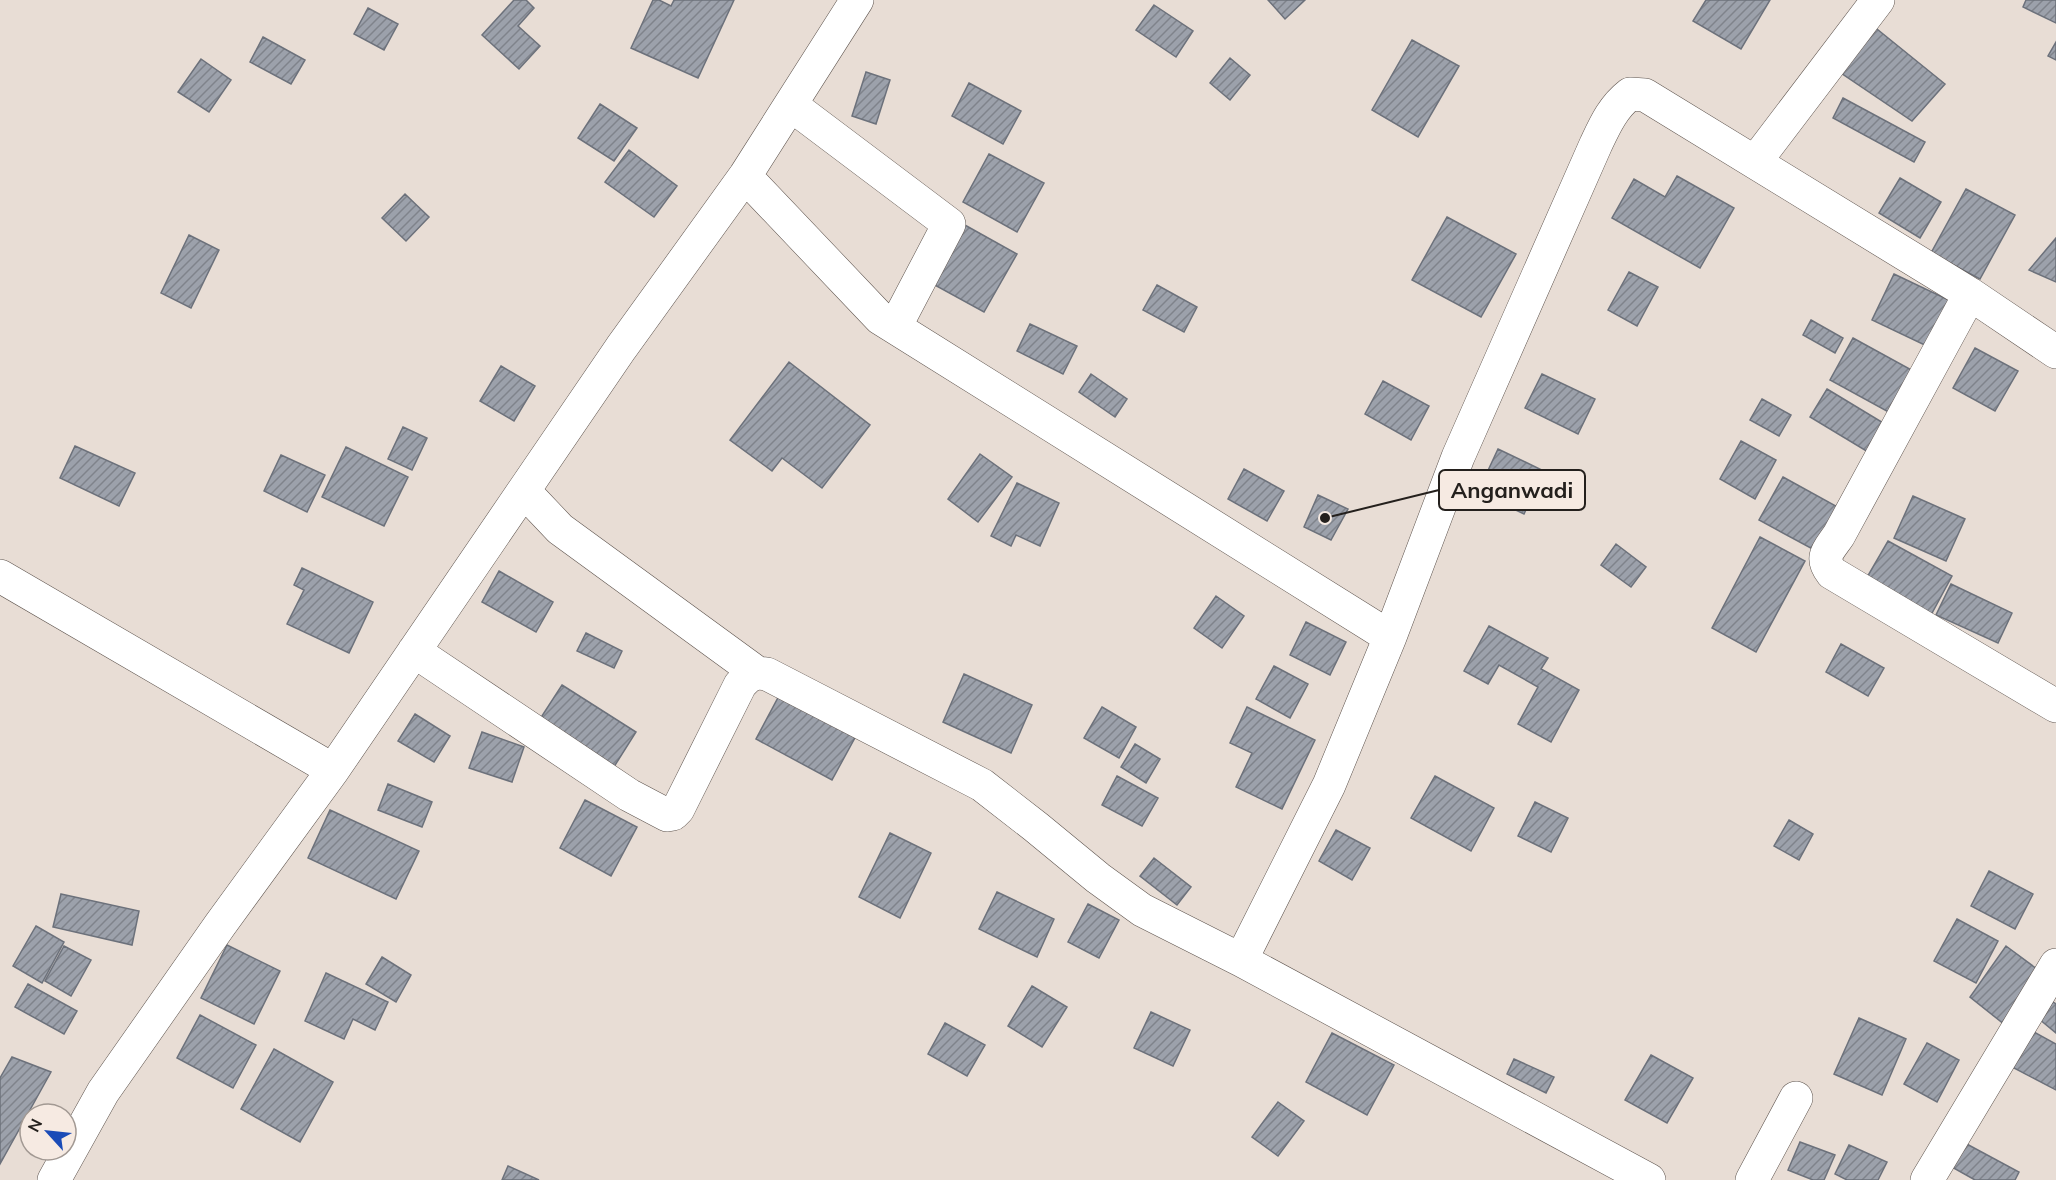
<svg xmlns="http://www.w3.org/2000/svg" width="2056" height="1180" viewBox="0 0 2056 1180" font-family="Mulish,sans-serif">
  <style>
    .building { fill: url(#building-hatch); stroke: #6c717b; stroke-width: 1.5 }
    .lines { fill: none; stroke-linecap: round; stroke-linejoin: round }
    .street-casing { stroke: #5e544e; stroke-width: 34 }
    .street { stroke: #fff; stroke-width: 33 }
    .leader { fill: none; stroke: #24201d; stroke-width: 2 }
    .callout-dot { fill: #24201d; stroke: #f6eae2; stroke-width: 2 }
    .callout { fill: #f6eae2; stroke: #24201d; stroke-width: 2 }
    .callout-label { font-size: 22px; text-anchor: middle; font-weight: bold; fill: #24201d }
  </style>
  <defs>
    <pattern id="building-hatch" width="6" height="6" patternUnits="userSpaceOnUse" patternTransform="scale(1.5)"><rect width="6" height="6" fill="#9ca1ab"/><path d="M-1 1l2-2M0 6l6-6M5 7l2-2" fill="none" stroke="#7f838b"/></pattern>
  </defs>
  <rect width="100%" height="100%" fill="#e8ddd5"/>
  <path class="building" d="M514,0H526L534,8L518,26L540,46L519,69L482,35Z
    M653,0H659L671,6L674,0H734L698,78L631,48Z
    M1268,0H1305L1285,19Z
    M1706,0H1770L1741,49L1693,21Z
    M2026,0H2056V23L2023,7Z
    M1154,5L1193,31L1176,57L1136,30Z
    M368,8L398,24L384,50L354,34Z
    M1872,25L1945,84L1912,121L1838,71Z
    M263,37L305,60L291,84L250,62Z
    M1412,40L1459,66L1418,137L1372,110Z
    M2056,42V60L2048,56Z
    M1230,58L1250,75L1230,100L1210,83Z
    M201,59L231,80L209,112L178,92Z
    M866,72L890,80L876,124L852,116Z
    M969,83L1021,111L1003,144L952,116Z
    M1843,98L1925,142L1914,162L1833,118Z
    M600,104L637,128L614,161L578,138Z
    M629,150L677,186L654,217L605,182Z
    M989,154L1044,183L1017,232L963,202Z
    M1677,176L1734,208L1700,268L1612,218L1634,179L1665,197Z
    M1900,178L1941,202L1920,238L1879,213Z
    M1966,189L2015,215L1980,279L1931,253Z
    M405,194L429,217L406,241L382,218Z
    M1447,217L1516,254L1481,317L1412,280Z
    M963,224L1017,254L984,312L931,283Z
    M189,235L219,250L191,308L161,293Z
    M2056,238V282L2029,270Z
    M1629,272L1658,287L1637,326L1608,310Z
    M1894,274L1953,302L1931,348L1872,320Z
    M1157,285L1197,307L1184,332L1143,310Z
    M1811,320L1843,338L1835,353L1803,335Z
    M1030,324L1077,346L1063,374L1017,351Z
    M1853,338L1917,373L1894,415L1830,380Z
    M1975,348L2018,371L1995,411L1953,388Z
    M789,362L870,425L822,488L782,458L772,471L730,440Z
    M501,366L535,386L514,421L480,401Z
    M1091,374L1127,399L1115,417L1079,392Z
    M1542,374L1595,399L1578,434L1525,408Z
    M1383,381L1429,406L1411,440L1365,414Z
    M1827,389L1890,427L1873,455L1810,417Z
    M1762,399L1791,415L1779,436L1750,420Z
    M403,427L427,438L412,470L388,459Z
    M1741,441L1776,460L1755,499L1720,479Z
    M75,446L135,473L119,506L60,478Z
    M346,447L408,477L384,526L322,497Z
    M1498,449L1544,471L1524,514L1478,492Z
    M980,454L1012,477L978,522L948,499Z
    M281,455L325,475L307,512L264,491Z
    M1244,469L1284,491L1267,521L1228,499Z
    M1783,477L1843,510L1820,553L1759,520Z
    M1017,483L1059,503L1040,546L1016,535L1011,546L991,536Z
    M1318,495L1348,509L1331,540L1304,527Z
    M1913,496L1965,519L1946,561L1894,538Z
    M1760,537L1805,561L1756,652L1712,628Z
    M1888,541L1952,576L1931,615L1866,579Z
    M1616,544L1646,567L1631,587L1601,565Z
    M302,568L373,602L349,653L287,624L304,590L294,585Z
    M499,571L553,602L536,632L482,602Z
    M1951,584L2012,613L1998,643L1936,615Z
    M1216,596L1244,616L1222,648L1194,628Z
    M1306,622L1346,642L1330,675L1290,655Z
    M1489,626L1548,658L1541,669L1579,690L1551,742L1518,724L1538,687L1499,665L1488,684L1464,671Z
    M586,633L622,651L614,668L577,651Z
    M1841,644L1884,668L1868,696L1826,672Z
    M1274,666L1308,684L1290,718L1256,699Z
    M964,674L1032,705L1011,753L943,722Z
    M562,685L636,732L612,770L538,722Z
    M781,692L857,734L832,780L756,739Z
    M1102,707L1136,727L1119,758L1084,738Z
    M1247,707L1315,740L1282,809L1236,787L1252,753L1230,743Z
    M415,714L450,736L434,762L398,741Z
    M482,732L524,747L512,782L469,768Z
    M1135,744L1160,759L1146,783L1121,767Z
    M1117,776L1158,798L1142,826L1102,805Z
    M1435,776L1494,808L1471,851L1411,818Z
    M388,784L432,802L422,827L378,810Z
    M585,800L637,827L611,876L560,848Z
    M1535,802L1568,818L1551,852L1518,836Z
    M330,810L419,851L396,899L308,858Z
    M1789,820L1813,834L1799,860L1774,846Z
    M1336,830L1370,848L1352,880L1319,861Z
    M890,833L931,853L900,918L859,897Z
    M1154,858L1191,887L1177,905L1140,876Z
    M1989,871L2033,894L2015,929L1971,906Z
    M997,892L1054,919L1037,957L979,929Z
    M61,894L139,911L132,945L53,927Z
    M1088,904L1119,920L1099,958L1068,942Z
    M1957,919L1998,941L1976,983L1934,961Z
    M36,926L64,942L42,983L13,966Z
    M227,945L280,971L254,1024L201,998Z
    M64,946L91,960L71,996L45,981Z
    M2006,946L2041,972L2005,1025L1970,997Z
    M382,957L411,975L396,1002L366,984Z
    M326,973L388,1002L375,1030L353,1019L344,1039L305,1021Z
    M28,984L77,1011L64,1034L15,1007Z
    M1032,986L1067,1007L1042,1047L1008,1026Z
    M2053,1002L2056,1004V1033L2039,1019Z
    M1151,1012L1190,1030L1173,1066L1134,1048Z
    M200,1015L256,1045L233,1088L177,1058Z
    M1859,1018L1906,1039L1882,1095L1834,1074Z
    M945,1023L985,1045L967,1076L928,1054Z
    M2032,1031L2056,1044V1090L2012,1067Z
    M1332,1033L1394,1065L1367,1115L1306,1082Z
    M1927,1043L1959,1060L1937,1102L1904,1084Z
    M274,1049L333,1082L300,1142L241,1109Z
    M1651,1055L1693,1078L1667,1123L1625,1100Z
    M12,1057L51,1072L0,1164V1078Z
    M1514,1059L1554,1077L1546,1093L1507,1074Z
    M1278,1102L1304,1121L1278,1156L1252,1137Z
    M1800,1142L1835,1155L1824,1180H1813L1788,1170Z
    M1963,1142L2019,1172L2015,1180H1975L1950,1166Z
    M1849,1145L1887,1162L1878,1180H1847L1835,1174Z
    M508,1166L539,1180H502Z"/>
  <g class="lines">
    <g class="street-casing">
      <path id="street" d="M791,105L949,224L895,327
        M1755,162L1878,0
        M745,176L880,318L1390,637
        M1970,294L2056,352
        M524,491L560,529L756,672
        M0,576L333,770
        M414,651L629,795L667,815L673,814L678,809L740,685C749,675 753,672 767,674L982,785L1036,827L1098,878L1142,910L1241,960L1649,1180
        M1241,960L1329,785L1390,637L1458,457L1596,144C1605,125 1613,107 1630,94L1645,95L1970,294L1839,535C1829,550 1819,557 1832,573L2056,706
        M54,1180L103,1092L220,925L333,770L621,348L745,176L857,0
        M1752,1180L1796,1098
        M1927,1180L2056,965"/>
    </g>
    <use href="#street" class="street"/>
  </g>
  <path class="leader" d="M1325 518L1439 490"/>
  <circle class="callout-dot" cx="1325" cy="518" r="6"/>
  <rect class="callout" x="1439" y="470" width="146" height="40" rx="6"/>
  <g class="callout-label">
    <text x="1512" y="498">Anganwadi</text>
  </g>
  <g transform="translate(48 1132) rotate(297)"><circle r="28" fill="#f6eae2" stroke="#a29993" stroke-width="1.5"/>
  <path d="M0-4.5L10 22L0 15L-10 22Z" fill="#1a4bb7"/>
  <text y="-9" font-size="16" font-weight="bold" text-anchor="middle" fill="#24201d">N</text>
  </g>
</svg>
